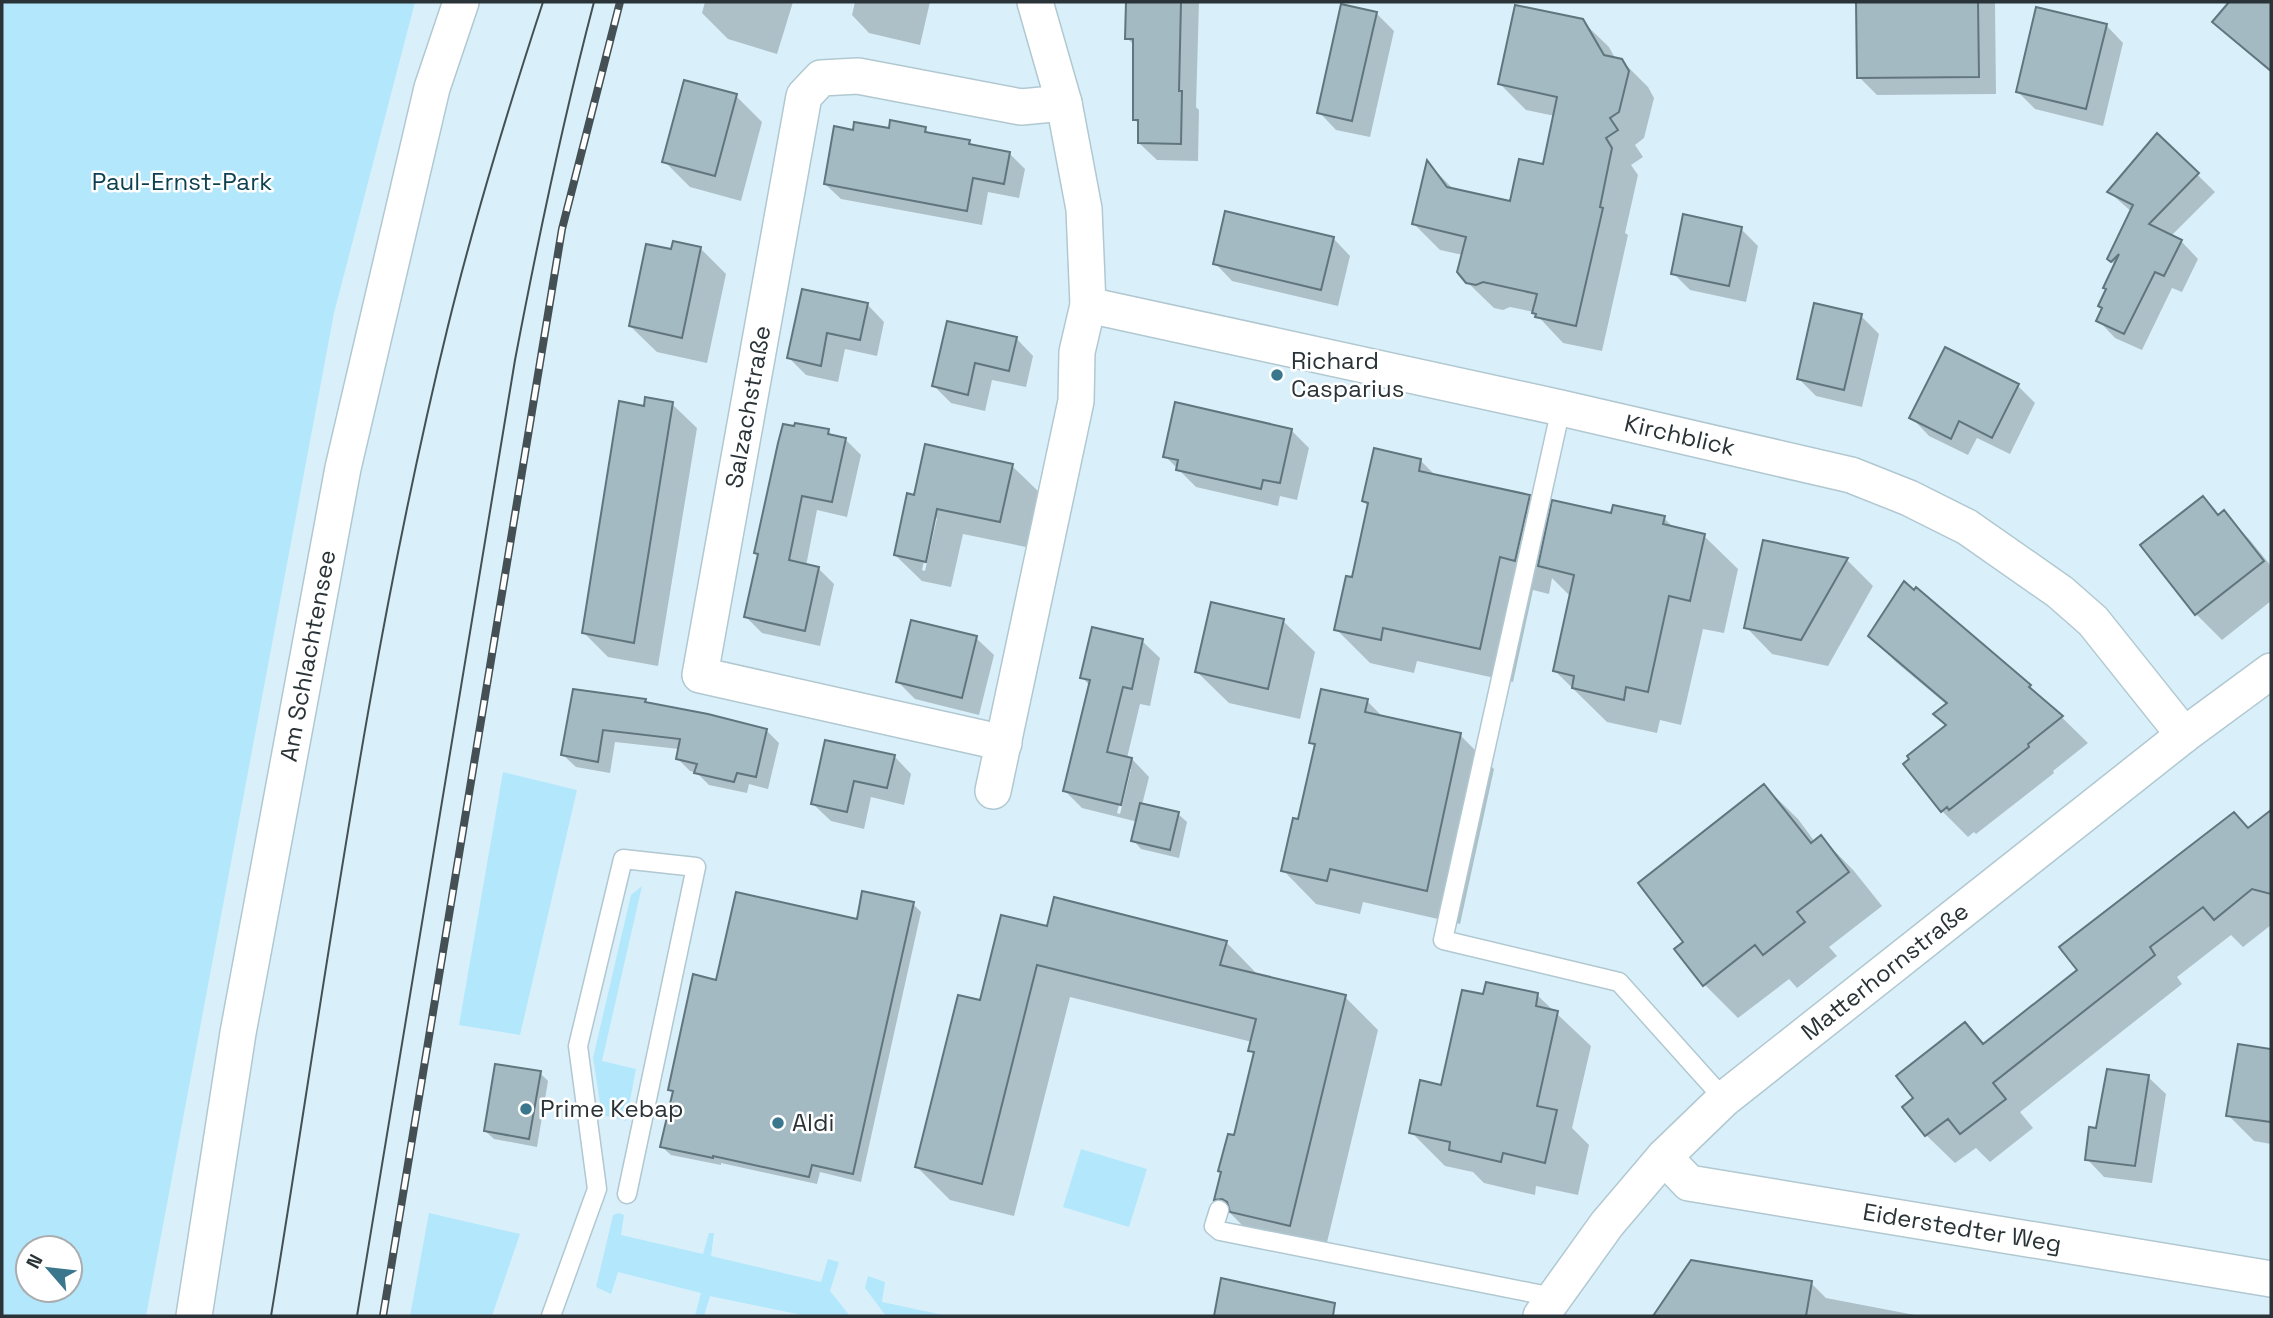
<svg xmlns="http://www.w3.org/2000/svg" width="2273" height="1318" viewBox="0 0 2273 1318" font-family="'Space Grotesk',sans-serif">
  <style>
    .green { fill: #b3e7fc; fill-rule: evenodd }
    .shadow { fill: #0003; fill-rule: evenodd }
    .building { fill: #a3bac3; stroke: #60757d; stroke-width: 2 }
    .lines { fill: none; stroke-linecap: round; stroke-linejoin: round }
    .lane-casing { stroke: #b1c8d1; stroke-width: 21 }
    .street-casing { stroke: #b1c8d1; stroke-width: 38 }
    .lane { stroke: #fff; stroke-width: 18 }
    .street { stroke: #fff; stroke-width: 35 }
    .tram { stroke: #455055; stroke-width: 2 }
    .rail-casing { stroke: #455055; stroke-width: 8 }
    .rail { stroke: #fff; stroke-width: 5; stroke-dasharray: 16; stroke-linecap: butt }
    .poi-dot { fill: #3a778d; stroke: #fff; stroke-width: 2.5 }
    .labels { text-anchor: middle; stroke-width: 5; stroke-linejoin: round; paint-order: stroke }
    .park-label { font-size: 24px; fill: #0d4152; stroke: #fff }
    .poi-label { font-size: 24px; fill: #2a3337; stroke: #fff; text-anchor: start }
    .street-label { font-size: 24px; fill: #2a3337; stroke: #fff }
  </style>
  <rect width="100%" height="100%" fill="#d9f0fa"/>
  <path class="green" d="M2,2H415L334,313L146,1316H2ZM70,1248V1290H28V1248Z
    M503,772L577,790L520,1035L459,1025Z
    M642,886L602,1061L636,1069L626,1121L602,1115L593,1058L631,895Z
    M1081,1149L1147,1169L1129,1227L1063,1207Z
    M429,1213L520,1234L492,1316H410Z
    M619,1213L624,1215L621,1235L703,1254L709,1233H714L711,1256L821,1282L828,1259L839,1262L830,1291L850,1316H807L710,1296L704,1316H695L701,1293L618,1272L611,1294L596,1287L613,1215Z
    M868,1276L885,1282L882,1302L948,1316H886L865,1288Z"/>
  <path class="shadow" d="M705,2H793L777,54L728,39L702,13Z
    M855,2H930L920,45L869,33L852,15Z
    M1128,2H1199L1196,107L1199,110L1198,161L1157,160L1139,143V124L1134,119L1135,46L1127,38Z
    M1858,2H1995L1996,94L1877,95L1859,77Z
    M2231,2H2271V71L2215,22Z
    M1377,14L1394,31L1370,137L1336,130L1319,112Z
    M1582,21L1609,47L1616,60L1622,61L1648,87L1654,98L1644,138L1635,145L1643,157L1631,165L1638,175L1625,233L1628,235L1602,351L1563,343L1534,312L1510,307L1503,310L1494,308L1467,282L1463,255L1440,250L1414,224L1428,163L1455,191L1511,203L1544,166L1555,116L1526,110L1500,84Z
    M2106,25L2123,43L2103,126L2035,109L2018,92Z
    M736,96L762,122L741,201L690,187L664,161Z
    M925,129L932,135L969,142L974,146L1009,153L1025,169L1019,198L988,192L982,225L841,199L825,184L855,132Z
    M2157,135L2215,192L2171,236L2181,241L2198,259L2182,292L2172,288L2142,350L2115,338L2098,320L2103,309L2116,266L2109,259L2132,212L2109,192Z
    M1741,229L1758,246L1746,302L1690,290L1673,273Z
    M1333,238L1350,256L1338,306L1232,281L1215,263Z
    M700,248L726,274L707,363L657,352L630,326Z
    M867,304L884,322L877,356L845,349L838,382L806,375L789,358Z
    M1861,316L1879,334L1862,407L1816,396L1799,379Z
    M1016,338L1033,356L1026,387L992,380L985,411L951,403L934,386Z
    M2018,386L2035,403L2010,454L1977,438L1968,455L1929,436L1912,418Z
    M672,404L697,428L658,666L608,657L583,632L645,408Z
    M1291,430L1309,448L1297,500L1280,496L1278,506L1196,487L1165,456Z
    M828,431L834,437L845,439L861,455L847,517L817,510L806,566L818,568L834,584L820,646L762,633L746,617L760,556L756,552Z
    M1420,460L1436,476L1529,497L1550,518L1612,515L1664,518L1675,529L1704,536L1738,569L1724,633L1703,629L1681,725L1660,720L1657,733L1607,722L1555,671L1571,597L1552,578L1549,594L1533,590L1513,682L1417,661L1414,673L1370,663L1336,629L1353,579L1369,506L1364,501Z
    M1012,466L1039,492L1026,547L963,534L951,587L922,581L895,555L915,497ZM934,518H937L925,571L922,570Z
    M2203,498L2220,516L2223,513L2249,539L2271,566V601L2222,640L2196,614L2143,545Z
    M1764,542L1847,560L1873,586L1828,666L1772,654L1746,627Z
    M1916,590L2030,686L2088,743L2053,771L2054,773L1976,834L1974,832L1968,837L1942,811L1906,764L1948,726L1947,705L1896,662L1870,636Z
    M1283,621L1315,652L1300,719L1229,703L1197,672Z
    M976,638L994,655L979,715L915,699L898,682Z
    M1142,641L1160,658L1150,706L1140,704L1127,758L1132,759L1149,777L1142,805L1178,814L1187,822L1179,858L1141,849L1133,840L1138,822L1082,808L1065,791L1090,686L1082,677ZM1128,769H1131L1120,814L1117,813Z
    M645,700L649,705L767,731L779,743L768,789L749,784L747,793L709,785L697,773L690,771L678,759L679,749L615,742L610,773L576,767L563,755Z
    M1367,701L1384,718L1460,735L1494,769L1460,924L1363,902L1360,914L1316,904L1283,870L1299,821L1316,748L1311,743Z
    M894,756L911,774L904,805L871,797L864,829L831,821L813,804Z
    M1764,786L1798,819L1815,842L1821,837L1854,871L1882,906L1829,947L1837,956L1797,988L1789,979L1738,1018L1704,984L1686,942Z
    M2271,813V925L2243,947L2231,935L2177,977L2182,984L2020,1112L2033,1128L1990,1162L1976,1148L1955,1163L1926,1135L1904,1107L1916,1098L1965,1024L1985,1044L2080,970L2234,814L2249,829Z
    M913,904L921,912L861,1182L820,1172L817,1184L721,1163V1165L671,1155L662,1147L675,1094L670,1089L858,922Z
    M1048,928L1226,942L1259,976L1345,997L1378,1030L1323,1259L1249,1232L1216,1199L1236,1138L1255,1055L1250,1050L1252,1042L1070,997L1014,1216L950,1200L917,1167L981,1003Z
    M1537,995L1591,1046L1572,1128L1589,1145L1578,1195L1536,1186L1535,1195L1484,1183L1473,1172L1445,1166L1411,1132L1442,1087L1484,996Z
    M2239,1046L2271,1051V1144L2254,1141L2228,1115Z
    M540,1073L548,1081L537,1147L494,1139L485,1131Z
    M2148,1077L2166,1094L2152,1183L2104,1177L2087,1159L2097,1130Z
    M1691,1262L1811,1283L1826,1298L1920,1316H1655Z
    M1222,1280L1325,1314L1324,1316H1216Z"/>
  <path class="building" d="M1126,2H1181L1179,91H1182L1181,144L1138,143V120H1133V39H1125Z
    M1856,2H1978L1979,77L1857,78Z
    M2229,2H2271V71L2212,22Z
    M1341,4L1377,12L1352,121L1317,113Z
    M1515,5L1583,19L1604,55L1622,59L1629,71L1619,112L1610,118L1618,130L1606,138L1612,148L1600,207L1603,208L1576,326L1535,317L1536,314L1532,313L1537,294L1483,282L1476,285L1466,283L1457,272L1466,237L1412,224L1427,160L1447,187L1510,201L1519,159L1543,164L1557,97L1498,84Z
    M2036,7L2107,24L2086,109L2016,92Z
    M684,80L737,94L715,176L662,162Z
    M890,120L926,127L925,132L970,140L969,144L1010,152L1004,184L973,178L967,211L824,184L834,126L853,130L854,122L889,128Z
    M2157,133L2199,173L2149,224L2182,240L2164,276L2155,272L2124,334L2096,321L2102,308L2098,306L2106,289L2103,288L2119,254L2111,262L2107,259L2133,205L2107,192Z
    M1225,211L1334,237L1321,290L1213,264Z
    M1683,214L1742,227L1729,286L1671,274Z
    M673,241L701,247L682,338L629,326L646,244L671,249Z
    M802,289L868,303L860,340L827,333L821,366L787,358Z
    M1814,303L1862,314L1844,390L1797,379Z
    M947,321L1017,337L1009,371L975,363L968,395L932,386Z
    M1945,347L2019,384L1992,438L1959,421L1951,439L1909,418Z
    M645,397L673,402L634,643L582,633L619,401L644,406Z
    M1175,402L1292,429L1280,483L1263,480L1261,489L1176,470L1178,460L1163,457Z
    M795,423L829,429L828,434L846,438L832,502L802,496L789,560L819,567L805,631L744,617L758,554L754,553L778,443L783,424L794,426Z
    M925,444L1013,464L1000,522L937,509L926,562L894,555L907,493L914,495Z
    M1374,448L1421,459L1419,471L1530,495L1515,561L1500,557L1480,649L1383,628L1381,640L1334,630L1346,576L1352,577L1368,503L1362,501Z
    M2203,496L2218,515L2224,510L2264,561L2195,615L2140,545Z
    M1552,500L1611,513L1613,505L1665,516L1663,524L1705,534L1690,601L1669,596L1648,692L1626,687L1624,700L1572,688L1574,676L1553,671L1574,575L1538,566Z
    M1763,540L1848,558L1801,640L1744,628Z
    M1904,581L1914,590L1916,587L2031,685L2029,687L2063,716L2028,744L2029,747L1949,810L1947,807L1941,812L1903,764L1909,759L1907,756L1946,725L1933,714L1947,703L1868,636Z
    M1211,602L1284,619L1268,689L1195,672Z
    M911,620L977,636L962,698L896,682Z
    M1092,627L1143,639L1132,689L1123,687L1107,752L1132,758L1121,805L1063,791L1090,680L1080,678Z
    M573,689L646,699L645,702L708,714L767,729L756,777L737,773L734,782L694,773L697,764L676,759L680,739L603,730L598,762L561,755Z
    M1321,689L1368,699L1365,712L1461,733L1427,891L1330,869L1327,881L1281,871L1293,818L1298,819L1315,744L1309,743Z
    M825,740L895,755L887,788L854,781L847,812L811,804Z
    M1764,784L1811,843L1821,835L1849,872L1797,912L1805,922L1763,955L1755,945L1703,986L1674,949L1683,942L1638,883Z
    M1140,803L1179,812L1170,850L1131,841Z
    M2271,810V894L2252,889L2214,920L2203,907L2150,947L2155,955L1993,1083L2006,1099L1960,1134L1948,1119L1925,1136L1902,1107L1913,1098L1896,1076L1965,1022L1983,1044L2077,970L2059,947L2234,812L2248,828Z
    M862,891L914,902L853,1174L812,1165L809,1177L713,1156V1158L660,1147L673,1091L668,1090L693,974L716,980L736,892L857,919Z
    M1054,897L1227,941L1220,965L1346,995L1290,1226L1230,1212L1227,1202L1222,1199L1214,1200L1221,1172L1218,1171L1228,1134L1234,1135L1254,1052L1248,1051L1256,1019L1037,965L982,1184L915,1167L958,995L980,1000L1001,915L1047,926Z
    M1486,982L1538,993L1536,1006L1558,1011L1537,1106L1557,1110L1545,1163L1503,1153L1501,1162L1449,1150L1450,1142L1409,1133L1420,1080L1441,1085L1462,990L1483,994Z
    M2238,1044L2271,1049V1122L2226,1116Z
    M495,1064L541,1071L529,1139L484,1131Z
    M2107,1069L2149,1075L2135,1166L2085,1160L2089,1127L2096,1128Z
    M1691,1260L1812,1281L1806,1316H1653Z
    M1221,1278L1335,1303L1333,1316H1214Z"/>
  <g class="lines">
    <g class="lane-casing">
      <path id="lane" d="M1561,408L1443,940L1619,982L1724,1099
        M1219,1210L1214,1226L1220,1231L1553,1297
        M551,1316L597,1189L578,1046L623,859L696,867L627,1194"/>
    </g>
    <g class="street-casing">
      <g id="street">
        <path id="s1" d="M1088,305L1561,408L1851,475L1909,498L1967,527L2060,592L2093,621L2184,735"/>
        <path id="s2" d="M1004,743L700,675L804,96L821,78L858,76L1021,107L1064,103"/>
        <path d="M993,791L1076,401L1077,352L1088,305L1084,209L1064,103L1035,2"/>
        <path id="s3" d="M1664,1157L1689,1183L2271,1279"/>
        <path id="s4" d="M194,1316L238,1033L343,468L432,88L461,2"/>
        <path id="s5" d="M1541,1316L1607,1224L1664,1157L1724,1099L2184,735L2271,671"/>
      </g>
    </g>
    <use href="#lane" class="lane"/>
    <use href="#street" class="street"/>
    <path class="tram" d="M271,1316C325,986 368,652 448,326C475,216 508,109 543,2
      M357,1316L515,360C538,239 563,120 594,2"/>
    <g class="rail-casing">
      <path id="rail" d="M383,1316L562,229L620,2"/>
    </g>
    <use href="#rail" class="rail"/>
  </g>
  <g class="poi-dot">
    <circle cx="1277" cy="375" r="7"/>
    <circle cx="526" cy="1109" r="7"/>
    <circle cx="778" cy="1123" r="7"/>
  </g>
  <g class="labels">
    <g class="park-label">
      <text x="182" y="190">Paul-Ernst-Park</text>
    </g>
    <g class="poi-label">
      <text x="1291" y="369">Richard<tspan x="1291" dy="28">Casparius</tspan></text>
      <text x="540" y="1117">Prime Kebap</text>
      <text x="792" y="1131">Aldi</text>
    </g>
    <g class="street-label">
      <text dy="8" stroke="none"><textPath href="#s2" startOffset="584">Salzachstraße</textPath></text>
      <text dy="8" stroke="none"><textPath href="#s1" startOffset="606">Kirchblick</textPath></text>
      <text dy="8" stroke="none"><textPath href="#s4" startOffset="670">Am Schlachtensee</textPath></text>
      <text dy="8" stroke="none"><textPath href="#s5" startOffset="490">Matterhornstraße</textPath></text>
      <text dy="8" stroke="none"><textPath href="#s3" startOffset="313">Eiderstedter Weg</textPath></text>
    </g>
  </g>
  <rect width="2273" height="1318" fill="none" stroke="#2a3337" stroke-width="7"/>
  <g transform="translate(49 1269) rotate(298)"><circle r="33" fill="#ffffff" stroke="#aaadaf" stroke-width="2"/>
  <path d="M0-5L12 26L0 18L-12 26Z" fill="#3a778d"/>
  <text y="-10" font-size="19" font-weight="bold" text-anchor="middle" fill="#2a3337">N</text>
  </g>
</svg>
